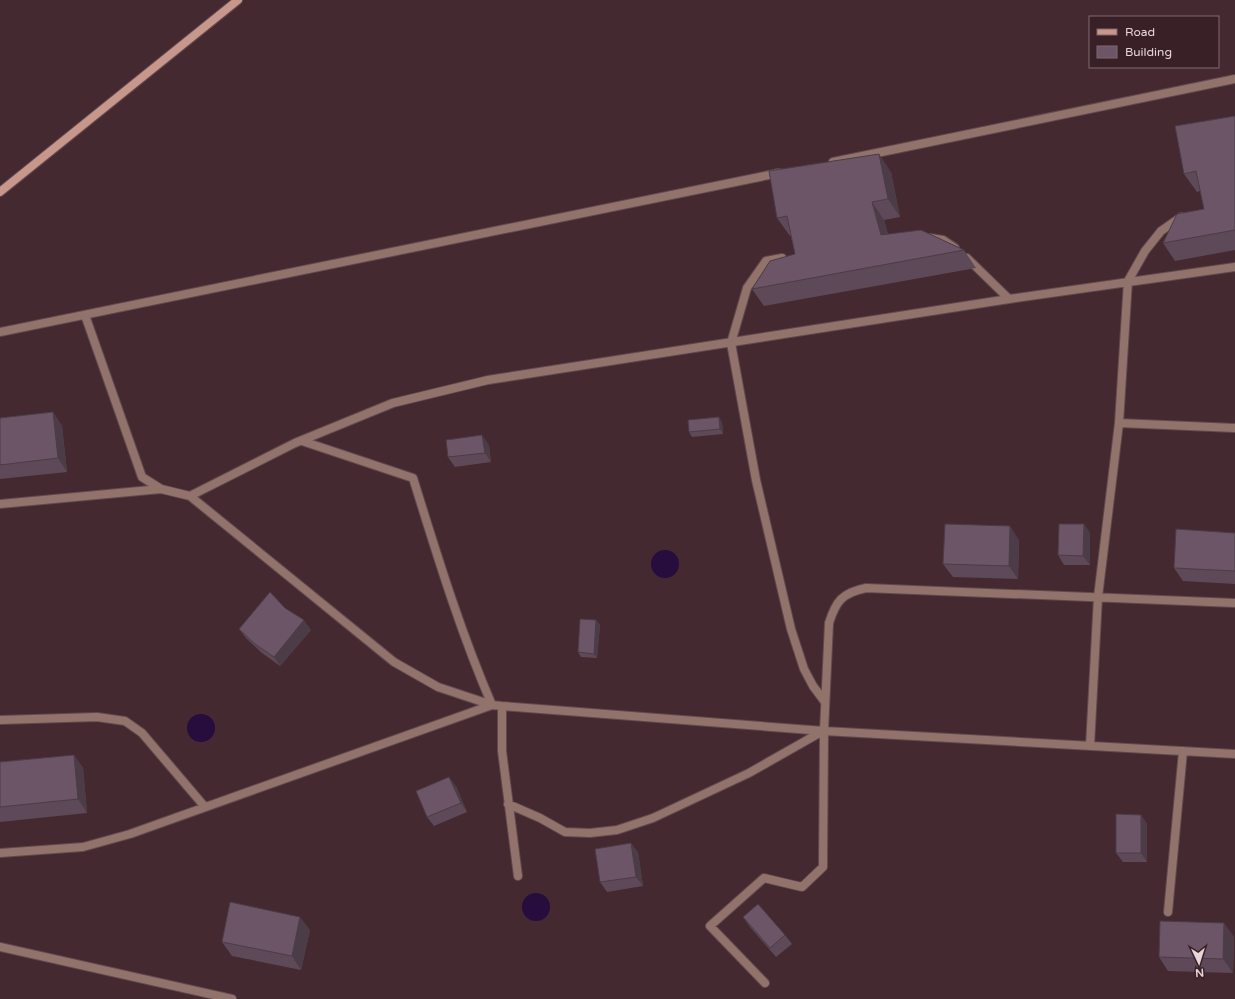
<svg xmlns="http://www.w3.org/2000/svg" width="1235" height="999" viewBox="0 0 1235 999" font-family="'Varela Round',sans-serif">
  <style>
    .water { fill: #270c3e }
    .lines { fill: none; stroke-linecap: round; stroke-linejoin: round }
    .lane-casing { stroke: #61494e; stroke-width: 10 }
    .secondary-casing { stroke: #61494e; stroke-width: 10 }
    .lane { stroke: #92736c; stroke-width: 8 }
    .secondary { stroke: #c8978c; stroke-width: 8 }
    .wall { fill: #5d4958 }
    .shaded-wall { fill: #4c3c47 }
    .building { fill: #6c5566; stroke: #4c3c47 }
  </style>
  <rect width="100%" height="100%" fill="#442a30"/>
  <path class="water" d="M651 564a14 14 0 1 1 28 0a14 14 0 1 1-28 0Z
    M187 728a14 14 0 1 1 28 0a14 14 0 1 1-28 0Z
    M522 907a14 14 0 1 1 28 0a14 14 0 1 1-28 0Z"/>
  <g class="lines">
    <g class="lane-casing">
      <path id="lane" d="M833,162L1235,79
        M930,238L943,240L955,248
        M782,258L766,261L747,288L731,343L756,480L791,629L804,669L813,686L825,702
        M967,258L1009,299
        M85,315L142,477L161,489L190,496L394,662L438,687L492,705L502,706L824,731L1235,754
        M0,332L779,173
        M1119,423L1235,428
        M190,496L295,443L393,403L488,380L1009,299L1235,267
        M0,504L161,489
        M502,706V751L518,876
        M0,720L97,717L125,721L142,733L205,807
        M1090,746L1098,597L1119,423L1128,281L1145,251L1161,231L1181,217
        M508,804L540,818L565,832L590,833L617,830L653,818L749,773L823,731
        M0,853L83,847L130,834L492,705C460,631 437,555 413,478L302,441
        M1168,912L1183,751
        M0,947L232,999
        M765,983L710,926L764,878L802,887L823,867L824,731L829,623C836,601 842,593 866,588L1235,603"/>
    </g>
    <g class="secondary-casing">
      <path id="secondary" d="M0,192L238,0"/>
    </g>
    <use href="#lane" class="lane"/>
    <use href="#secondary" class="secondary"/>
  </g>
  <path class="wall" d="M1235,116V250L1175,261L1163,243L1204,209L1200,191L1197,192L1184,174Z
    M891,172L900,217L884,220L888,234L964,250L976,268L764,306L752,289L795,254L791,236H790L777,218Z
    M53,412L62,426L67,472L0,479V418Z
    M722,422L723,434L692,437L689,432Z
    M489,445L491,462L455,467L448,457Z
    M1090,533V565H1064L1058,555Z
    M1235,533V584L1183,581L1174,568Z
    M1019,540L1018,579L953,577L943,564Z
    M596,620L600,625L597,658L581,657L578,652Z
    M239,629L311,630L280,666L262,653L246,638Z
    M74,755L83,768L87,813L0,822V762Z
    M456,786L467,812L434,826L427,817Z
    M1141,815L1147,824V862H1123L1116,853Z
    M638,852L643,886L607,892L600,882Z
    M743,917L785,935L792,944L776,957L750,927Z
    M1224,923L1234,937L1233,973L1168,971L1159,957Z
    M310,930L301,970L232,956L222,942Z"/>
  <path class="shaded-wall" d="M879,154L891,172L900,217L888,199Z
    M872,202L884,220L893,252L881,235Z
    M53,412L62,426L67,472L58,458Z
    M719,417L722,422L723,434L720,429Z
    M482,435L489,445L491,462L485,453Z
    M1084,524L1090,533V565L1083,556Z
    M1010,526L1019,540L1018,579L1009,566Z
    M304,620L311,630L280,666L274,657Z
    M596,620L600,625L597,658L594,654Z
    M74,755L83,768L87,813L78,799Z
    M449,777L456,786L467,812L461,803Z
    M1141,815L1147,824V862L1141,853Z
    M631,843L638,852L643,886L636,877Z
    M300,917L310,930L301,970L292,956Z
    M1224,923L1234,937L1233,973L1223,959Z"/>
  <path class="building" d="M1235,116V230L1163,243L1177,214L1204,209L1196,171L1184,174L1175,126Z
    M879,154L888,199L872,202L881,235L921,230L964,250L752,289L770,261L795,254L787,216L777,218L769,171Z
    M53,412L58,458L0,465V418Z
    M719,417L720,429L689,432L688,420Z
    M482,435L485,453L448,457L446,440Z
    M945,524L1010,526L1009,566L943,564Z
    M1059,524H1084L1083,556L1058,555Z
    M1176,529L1235,533V571L1174,568Z
    M270,592L285,608L304,620L274,657L255,644L239,629Z
    M580,619L596,620L594,654L578,652Z
    M74,755L78,799L0,807V762Z
    M449,777L461,803L427,817L416,791Z
    M1116,814L1141,815V853H1116Z
    M631,843L636,877L600,882L595,849Z
    M230,902L300,917L292,956L222,942Z
    M758,904L785,935L770,948L743,917Z
    M1160,921L1224,923L1223,959L1159,957Z"/>
  <rect x="1089" y="16" width="130" height="52" fill="#392026" stroke="#7f686e"/>
  <rect x="1097" y="29" width="20" height="6" fill="#c8978c" stroke="#7f686e"/>
  <text x="1125" y="36" font-size="12" fill="#e7d5d9">Road</text>
  <rect x="1097" y="46" width="20" height="12" fill="#6c5566" stroke="#7f686e"/>
  <text x="1125" y="56" font-size="12" fill="#e7d5d9">Building</text>
  <g transform="translate(1199 963) rotate(176)" stroke="#392026" stroke-width="3" paint-order="stroke">
  <path d="M0-3L7 15L0 10L-7 15Z" fill="#e7d5d9"/>
  <text y="-6" font-size="11" font-weight="bold" text-anchor="middle" fill="#e7d5d9">N</text>
  </g>
</svg>
